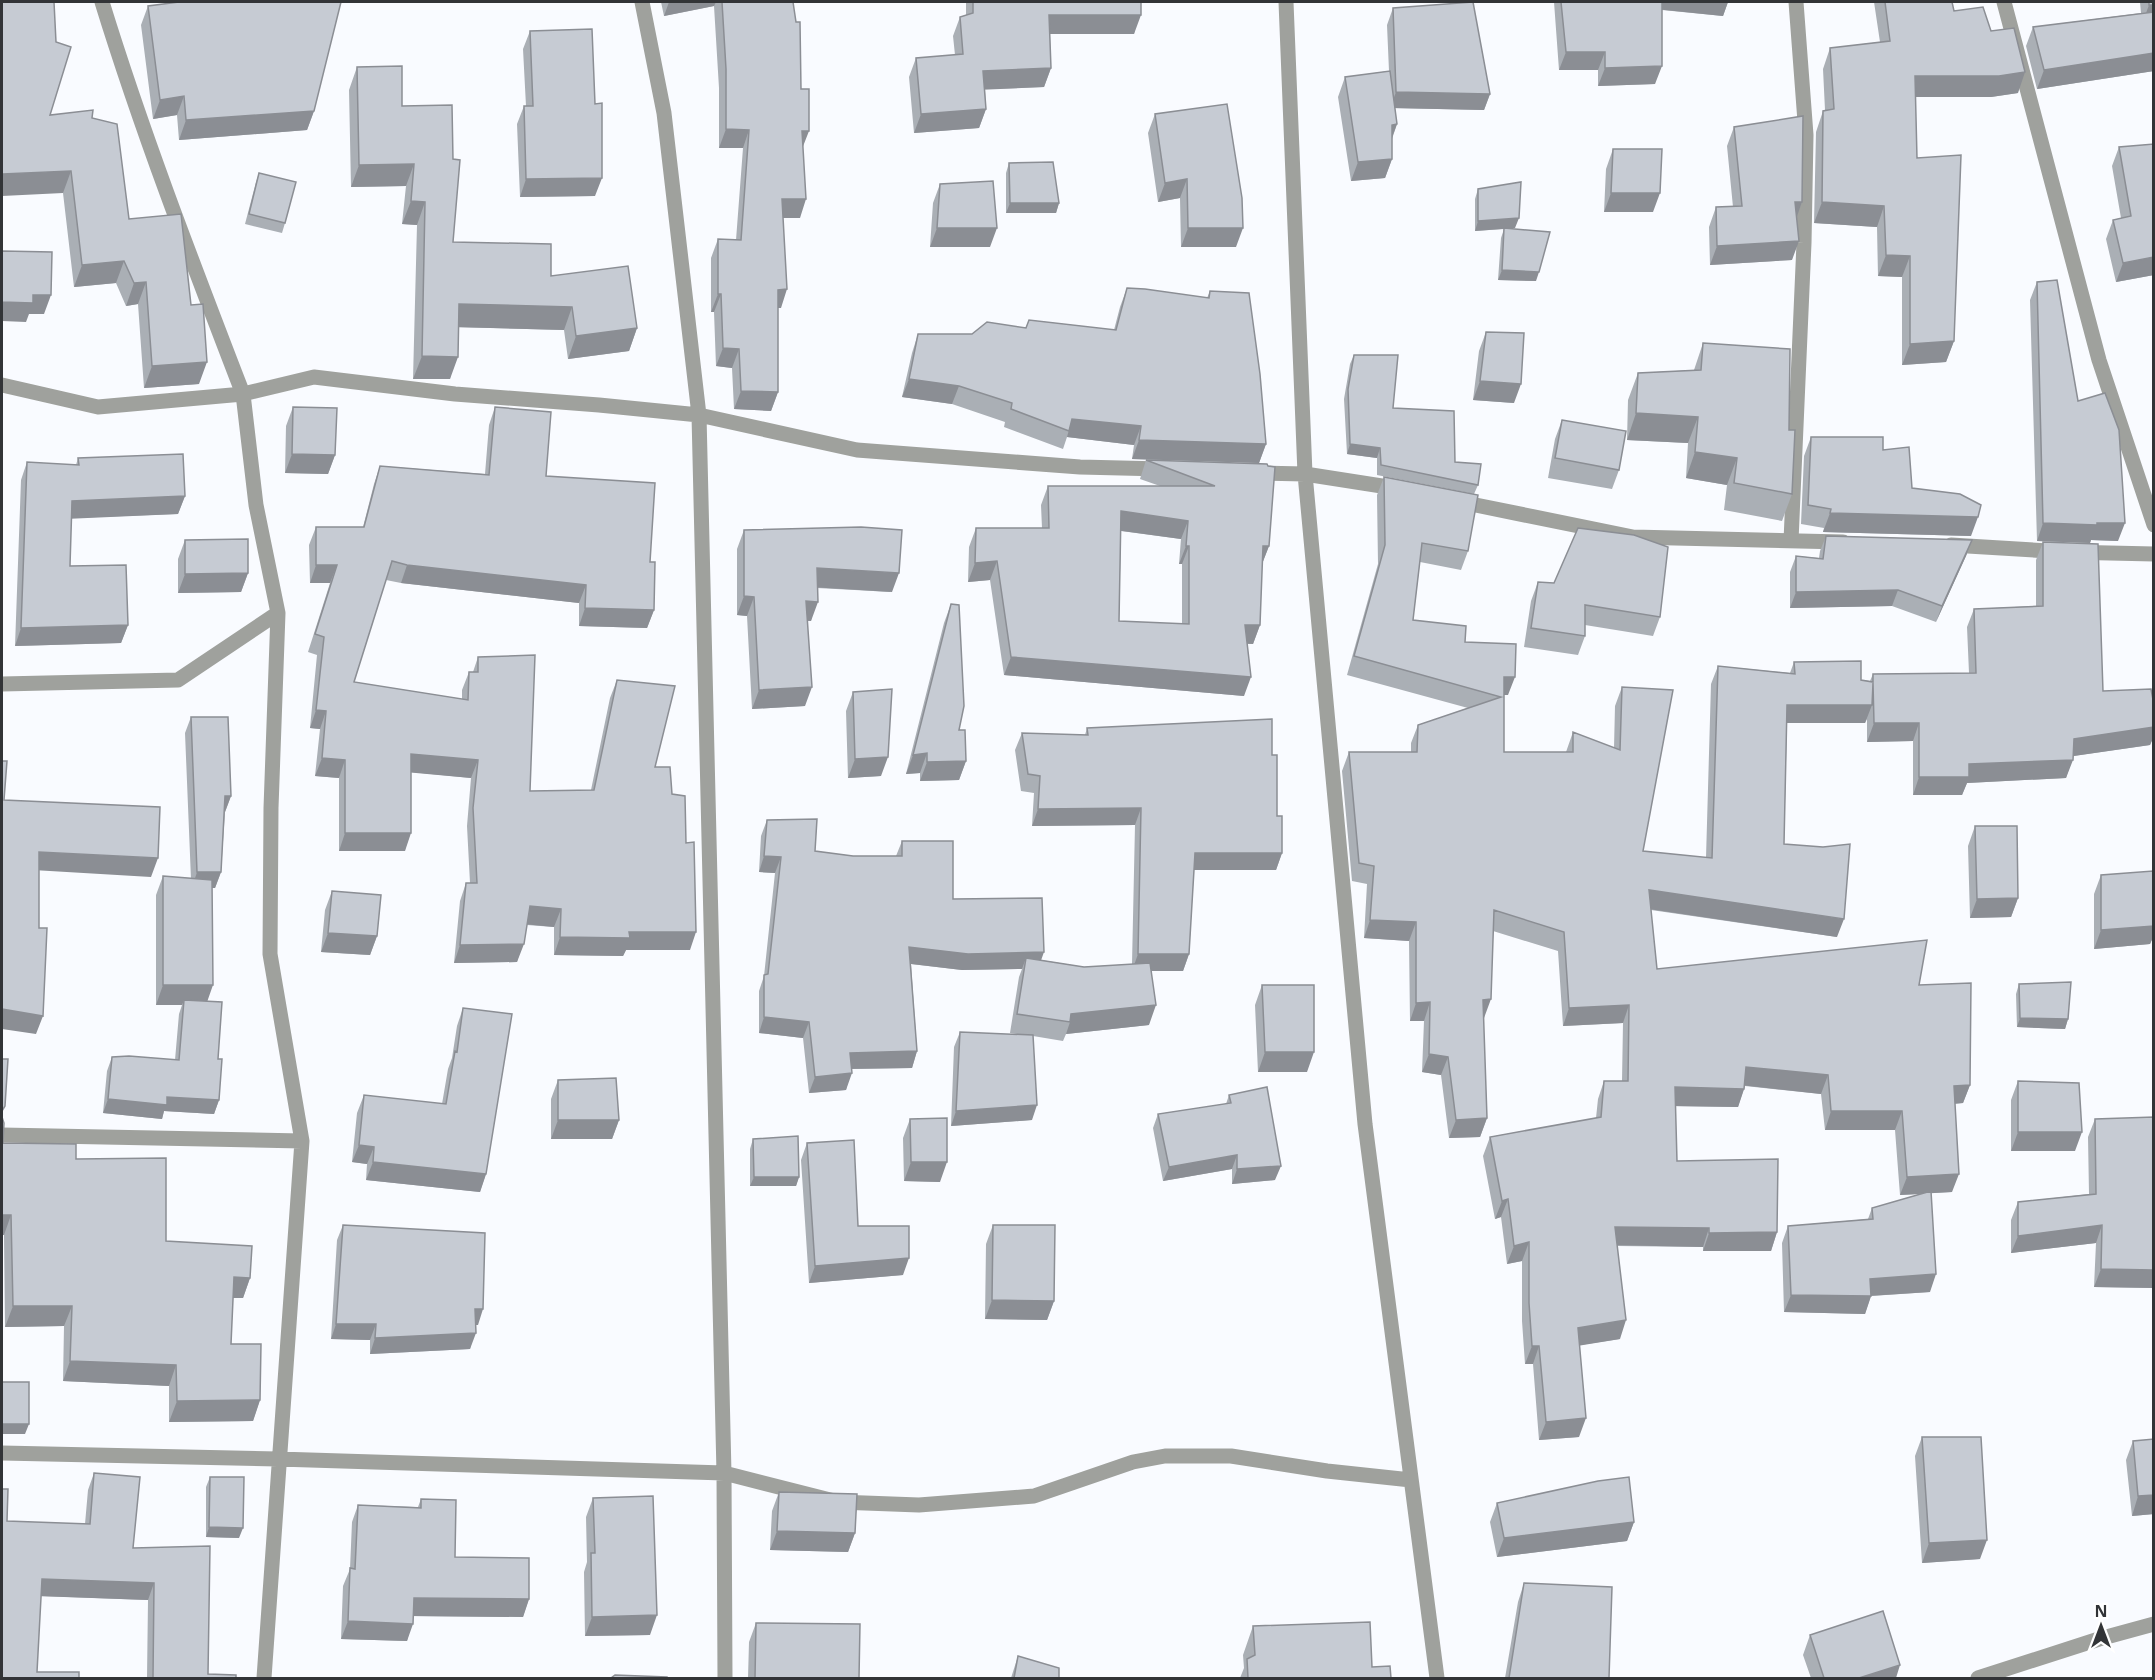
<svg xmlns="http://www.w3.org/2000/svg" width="2155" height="1680" viewBox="0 0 2155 1680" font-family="'Open Sans',sans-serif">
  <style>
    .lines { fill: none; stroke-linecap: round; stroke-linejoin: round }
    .street { stroke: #9fa19d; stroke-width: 15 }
    .wall { fill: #aaafb5; fill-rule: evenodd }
    .shaded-wall { fill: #8b8e94 }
    .building { fill: #c6cbd3; stroke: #8b8e94; stroke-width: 1.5; fill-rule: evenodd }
  </style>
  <rect width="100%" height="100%" fill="#f9fbff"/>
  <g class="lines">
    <path class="street" d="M102,2C143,135 193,264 243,394L314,377L455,394L599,405L699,415L857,450L1080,467L1162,469
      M642,2L664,113L699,415L724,1473L725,1678
      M1286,2L1305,474L1365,1124L1437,1678
      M2004,2L2099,360L2154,525
      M2,385L98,407L243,394L256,505L278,613L271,808L270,954L302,1141L264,1678
      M1255,473L1305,474L1401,489
      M1456,501L1633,537L1843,542
      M1791,541L1804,243L1806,135L1796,2
      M1951,545L2065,552L2154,554
      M2,684L178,680L278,613
      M2,1135L302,1141
      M2,1453L278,1459L724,1473L838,1502L919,1505L1034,1496L1133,1462L1165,1456H1231L1327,1471L1411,1480
      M1978,1678L2099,1639L2154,1624"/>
  </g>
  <path class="wall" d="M661,2H793L803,146L800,218H783L781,308H778V392L771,411L734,409L732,368L716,366L714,312H711V258L718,239L736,240L743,148H719V88L714,6L664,16Z
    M966,2H1141L1134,34H1050L1051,68L1044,87L985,89L986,109L979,128L914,133L909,77L916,58L955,55L953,36L960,17L966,15Z
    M1554,2H1728L1723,16L1662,10L1655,84L1598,86V70H1559Z
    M1874,2H1952L1954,11L1991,31L2018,93L1991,97H1915L1917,158L1954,341L1946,362L1902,365V277L1878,276L1877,227L1814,223L1816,132L1823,111L1825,110L1823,69L1830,48L1880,42Z
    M2140,2H2154V71L2037,89L2026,46L2033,27L2141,13Z
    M148,6L314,111L307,130L179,140L177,115L153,119L141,25Z
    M1393,8L1490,94L1484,110L1395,108L1397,124L1392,139V159L1385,178L1351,181L1338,97L1345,77L1389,71L1387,25Z
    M530,31L595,196L520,197L517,124L524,106H526L523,49Z
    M357,67L402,106L453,242L551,276L637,328L629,351L568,359L564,330L458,327L450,379H413L417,225L402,224L406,186L351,187L349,90Z
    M1155,114L1236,247H1181L1180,198L1158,202L1148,133Z
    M50,115L92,118L129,219L199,384L144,388L138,304L126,306L116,283L74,287L63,193Z
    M1734,127L1802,202L1796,217L1792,260L1710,265L1709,227L1716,207H1733L1727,146Z
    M2154,144V275L2116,282L2106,239L2113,220L2121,218L2112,166L2119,147Z
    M1613,149L1653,212H1604L1606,169Z
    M1009,163L1059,203L1056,213H1006V173Z
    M259,173L285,223L282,233L245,224L256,182Z
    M940,184L990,247H930L933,203Z
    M1478,189L1515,228H1510L1536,281L1498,280L1501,238L1504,229L1475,231V199Z
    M2037,282L2078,401L2118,541L2091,540L2090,543L2037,541L2030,300Z
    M1127,288L1207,298L1210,291L1266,444L1259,463L1132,459L1134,445L1067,437L1063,449L1004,427L1005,422L952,404L902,397L912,353L918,334H972L1026,327L1029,320L1114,330L1120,307Z
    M1486,332L1514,403L1473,400L1479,351Z
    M1703,343L1789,430L1792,494L1782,521L1724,510L1727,485L1686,478L1688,443L1627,440L1628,400L1638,373L1694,370Z
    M1354,355L1393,408L1455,462L1478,485L1474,494L1377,475V458L1347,454L1344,399L1350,364Z
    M293,407L335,455L328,474L285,473L286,426Z
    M495,407L546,476L650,562L654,610L647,628L579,626V603L401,583L386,580L354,682L462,699V690L469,672H473L478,657L530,791L591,790L610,698L617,680L655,767L672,794L686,843L690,950H626L623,956L554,955V927L527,925L517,962L454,963L460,901L466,883H470L467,826L471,778L411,772L405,851H339V778L315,776L320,729L310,728L317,655L308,652L330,583H310L309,545L316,527H363L374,484L380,466L485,474L489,425Z
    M1562,420L1619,470L1612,489L1548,478L1555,439Z
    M1811,437L1883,450L1912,488L1971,536L1823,532L1824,528L1801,524L1804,456Z
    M78,458L185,496L178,514L71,518L70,566L128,625L121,643L15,646L21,480L27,462L76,465Z
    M1146,460L1267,464L1269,546L1262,564L1260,625L1253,644H1247L1244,696L1004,675L990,580L968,582L969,547L976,528H1042L1041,505L1048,486H1160L1140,479ZM1121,531L1181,539L1179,564H1182V624L1119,621Z
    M1384,477L1468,551L1461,570L1420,562L1413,620L1465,642L1508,695H1504V752H1566L1573,732L1614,748L1615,706L1622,687L1643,851L1706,858L1711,684L1718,666L1790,673L1794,662L1861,680L1870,681L1873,674L1969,673L1967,627L1974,609L2036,606V560L2043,542L2103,691L2154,705V736L2150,745L2073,756L2066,778L1967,783L1962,795H1913V741L1867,742V719L1865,723H1787L1784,844L1837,937L1651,910L1657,969L1919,985L1970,1085L1963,1103L1955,1104L1952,1192L1931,1193L1930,1292L1871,1296L1865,1314L1784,1312L1782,1243L1788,1226L1868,1219L1872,1208L1922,1194L1900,1195L1895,1130H1825L1821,1094L1745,1086L1738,1107L1675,1106L1677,1161L1777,1232L1771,1251H1703V1247L1617,1246L1620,1339L1580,1345L1579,1437L1539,1440L1533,1364H1525L1522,1321V1261L1507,1264L1501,1217L1495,1219L1483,1156L1490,1137L1596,1118L1598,1099L1604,1081H1622L1623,1023L1563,1026L1558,951L1493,931L1484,1018H1483L1487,1118L1480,1137L1449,1138L1441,1075L1422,1072L1424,1021H1410L1409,941L1364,938L1367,884L1352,881L1342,771L1349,752H1411V743L1418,725L1468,708L1347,675L1378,564L1377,495Z
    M744,530L892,592L817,588L811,621H808L805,706L752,709L747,616L737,615V549Z
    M1826,536L1972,540L1966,556L1936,622L1892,606L1790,608V572L1796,556L1819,558L1820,551Z
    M185,540L248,573L241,592L178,593V559Z
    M1538,582L1660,617L1653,636L1585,625V636L1578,655L1524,647L1531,601Z
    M951,604L959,730L966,761L959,780L920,781V773L906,774L944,623Z
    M853,692L881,776L848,778L846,711Z
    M191,717L231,796L225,812L221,872L215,888H212L207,1001L218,1059L219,1100L214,1114L164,1111L162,1119L103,1113L107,1071L112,1057L175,1060L179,1014L182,1005H156V895L163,876L191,879L185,733Z
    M1087,728L1272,755L1277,816L1282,853L1276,870H1194L1189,954L1183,971H1152L1149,1025L1066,1034L1063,1041L1033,1036L1032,1120L951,1126L954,1047L960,1032L1023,1035L1010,1033L1019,977L1022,969L962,970L911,964L917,1051L912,1068L851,1069L846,1090L809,1093L803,1038L759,1033V991L764,976L775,873L759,872L761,836L767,820L815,851L853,856H896L902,841L953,899L1041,960L1084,967L1132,964L1135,825L1032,826L1034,793L1021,791L1015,750L1022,733L1085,735Z
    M1975,826L2018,898L2011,917L1970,918L1968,846Z
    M2101,875L2154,879V935L2150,944L2094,949V894Z
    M332,891L377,936L370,955L321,952L325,910Z
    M2019,984L2068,1019L2065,1029L2017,1027L2016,994Z
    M1262,985L1307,1072H1258L1255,1005Z
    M463,1008L486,1174L480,1192L366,1180L367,1164L352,1162L357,1113L364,1095L442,1104L448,1069L452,1058L457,1026Z
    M558,1080L619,1120L612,1139H551V1099Z
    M2018,1081L2075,1151H2011V1100Z
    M1229,1095L1275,1180L1232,1184V1169L1163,1181L1153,1128L1158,1114L1226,1104Z
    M2,1117L3,1143L76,1159L166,1241L250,1278L243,1298H233L231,1344L260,1400L253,1421L169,1422V1386L63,1381L64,1326L5,1327L4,1235H2Z
    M910,1119L940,1182L904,1181L903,1138Z
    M2095,1119L2154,1288L2094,1287L2096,1243L2011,1253V1220L2018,1202L2089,1194L2088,1137Z
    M753,1139L799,1177L796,1186H750V1149Z
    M807,1143L858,1226L903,1275L809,1283L801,1160Z
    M343,1225L478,1325H476L470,1349L370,1354V1340L331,1339L337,1240Z
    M993,1225L1054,1301L1047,1320L985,1319L986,1244Z
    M1922,1437L1980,1559L1922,1563L1915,1456Z
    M2133,1441L2154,1514L2132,1516L2126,1460Z
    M94,1473L133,1548L208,1674L236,1678H147L148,1600L41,1596L2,1678L7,1521L85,1524L88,1490Z
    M210,1477L239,1538L206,1537V1487Z
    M779,1492L855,1533L848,1552L770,1550L772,1511Z
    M593,1498L650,1635L585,1636L584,1572L587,1562L586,1517Z
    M421,1499L455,1557L529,1599L523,1617L413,1616L407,1641L341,1639L343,1586L350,1569L352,1522L358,1505L418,1507Z
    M1497,1503L1634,1522L1627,1541L1497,1557L1490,1522Z
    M1524,1583L1609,1678H1505L1518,1602Z
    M756,1623L859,1678H748L749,1642Z
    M1253,1626L1372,1667L1391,1678H1240L1244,1668L1243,1655Z
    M1810,1635L1896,1678H1811L1803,1655Z
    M1018,1656L1059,1678H1011Z"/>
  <path class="shaded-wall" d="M669,2H716L714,6L664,16Z
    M1658,2H1728L1723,16L1655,9Z
    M2149,5H2154V24H2142Z
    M1049,15H1141L1134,34H1042Z
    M1566,52H1605L1598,70H1559Z
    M2154,53V71L2037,89L2044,70Z
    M1662,66L1655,84L1598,86L1605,68Z
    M1051,68L1044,87L976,90L983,71Z
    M2025,72L2018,93L1991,97H1907L1915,76Z
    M1396,92L1490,94L1484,110L1390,108Z
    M184,96L177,115L153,119L160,100Z
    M986,109L979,128L914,133L921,114Z
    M314,111L307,130L179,140L186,120Z
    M1397,124L1390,143L1392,125Z
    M726,129L749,130L743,148H719Z
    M802,131H809L802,149Z
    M1392,159L1385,178L1351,181L1358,162Z
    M414,164L406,186L351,187L359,165Z
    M71,171L63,193L2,196V174Z
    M602,178L595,196L520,197L526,179Z
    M1187,179L1180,198L1158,202L1165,183Z
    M1611,193H1660L1653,212H1604Z
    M782,199H806L800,218H775Z
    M411,201L425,202L417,225L402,224Z
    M1795,202H1802L1795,222Z
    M1822,202L1884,206L1877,227L1814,223Z
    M1010,203H1059L1056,213H1006Z
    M1519,218L1515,228L1475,231L1478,221Z
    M937,228H997L990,247H930Z
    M1188,228H1243L1236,247H1181Z
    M1799,241L1792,260L1710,265L1717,246Z
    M1886,255L1910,256L1902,277L1878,276Z
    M2154,257V275L2116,282L2123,263Z
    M124,261L116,283L74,287L82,265Z
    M1502,270L1539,272L1536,281L1498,280Z
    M146,282L138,304L126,306L134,283Z
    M787,289L781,308H771L778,290Z
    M718,294H721L714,312H711Z
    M33,295H51L44,314H29L26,322L2,321V302Z
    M459,304L572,307L564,330L450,327Z
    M637,328L629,351L568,359L576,336Z
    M1954,341L1946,362L1902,365L1910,344Z
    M723,348L739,349L732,368L716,366Z
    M422,356L458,357L450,379H413Z
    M207,362L199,384L144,388L152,366Z
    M909,379L959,386L952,404L902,397Z
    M1480,381L1521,384L1514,403L1473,400Z
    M741,391L778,392L771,411L734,409Z
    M1636,413L1698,417L1688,443L1627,440Z
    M1072,419L1141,426L1134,445L1067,437Z
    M1139,440L1266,444L1259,463L1132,459Z
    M1350,444L1380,448L1377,458L1347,454Z
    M1695,452L1737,458L1727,485L1686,478Z
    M292,454L335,455L328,474L285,473Z
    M185,496L178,514L65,519L72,501Z
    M1121,511L1188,521L1181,539L1115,530Z
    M1830,513L1978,517L1971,536L1823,532Z
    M2043,523H2125L2118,541L2091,540L2090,543L2037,541Z
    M1972,540L1966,556L1936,622L1942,606Z
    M1186,546H1189L1182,564H1179Z
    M1263,546H1269L1262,564Z
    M997,561L990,580L968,582L975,563Z
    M316,565H337L330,583H310Z
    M407,565L586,585L579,603L401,583Z
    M817,568L899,573L892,592L810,587Z
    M248,573L241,592L178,593L185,574Z
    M1898,590L1892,606L1790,608L1796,592Z
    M744,596L754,597L747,616L737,615Z
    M806,601L818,602L811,621L799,620Z
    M585,608L654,610L647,628L579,626Z
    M128,625L121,643L15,646L21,628Z
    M1245,625H1260L1253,644L1239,643Z
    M1011,657L1251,677L1244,696L1004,675Z
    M1504,677H1515L1508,695H1498Z
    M812,687L805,706L752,709L759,690Z
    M1787,705H1872L1865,723H1781Z
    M316,710L326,711L320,729L310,728Z
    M1874,723H1919L1913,741L1867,742Z
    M2154,727V736L2150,745L2067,757L2074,739Z
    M927,753L920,773L906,774L913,755Z
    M411,754L478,760L471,778L405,772Z
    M888,757L881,776L848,778L855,759Z
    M322,758L345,760L339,778L315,776Z
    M2073,760L2066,778L1967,783L1962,795H1913L1919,777L1969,764Z
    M966,761L959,780L920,781L927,762Z
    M225,796H231L225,812Z
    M1141,808L1135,825L1032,826L1038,809Z
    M345,833H411L405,851H339Z
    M39,852L158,858L151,877L33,870Z
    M1195,853H1282L1276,870H1189Z
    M764,856L781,857L775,873L759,872Z
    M197,872H221L215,888H192Z
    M1649,890L1844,919L1837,937L1642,908Z
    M2018,898L2011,917L1970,918L1977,899Z
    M530,906L561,909L554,927L523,924Z
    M1370,920L1416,922L1409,941L1364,938Z
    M2154,926V935L2150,944L2094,949L2101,930Z
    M629,932H696L690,950H626L623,956L554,955L560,937Z
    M328,933L377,936L370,955L321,952Z
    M524,944L517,962L454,963L460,945Z
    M909,947L1044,952L1038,969L1026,958L1022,969L962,970L903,963Z
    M1138,954H1189L1183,971H1132Z
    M163,985H213L206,1005L184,1000L182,1005H156Z
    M1491,999L1484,1018H1476L1483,1000Z
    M1430,1002L1424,1021H1410L1416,1003Z
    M1156,1005L1149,1025L1066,1034L1070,1022L1071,1014Z
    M1629,1005L1623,1023L1563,1026L1569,1008Z
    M2,1009L43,1016L36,1034L2,1029Z
    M764,1017L809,1022L803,1038L759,1033Z
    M2020,1018L2068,1019L2065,1029L2017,1027Z
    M917,1051L912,1068L844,1069L850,1053Z
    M1265,1052H1314L1307,1072H1258Z
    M1429,1054L1448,1057L1441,1075L1422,1072Z
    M1746,1067L1828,1075L1821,1094L1740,1085Z
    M852,1073L846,1090L809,1093L815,1077Z
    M1970,1085L1963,1103L1947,1104L1954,1086Z
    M1675,1087L1744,1089L1738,1107L1668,1106Z
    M167,1097L219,1100L214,1114L164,1111L162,1119L103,1113L108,1099Z
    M1037,1105L1032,1120L951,1126L956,1111Z
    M1831,1111H1902L1895,1130H1825Z
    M1487,1118L1480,1137L1449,1138L1456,1120Z
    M558,1120H619L612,1139H551Z
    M2018,1132H2082L2075,1151H2011Z
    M359,1145L374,1147L367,1164L352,1162Z
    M1237,1155L1232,1169L1163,1181L1169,1167Z
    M373,1162L486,1174L480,1192L366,1180Z
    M911,1162H947L940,1182L904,1181Z
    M1281,1166L1275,1180L1232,1184L1237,1169Z
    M1959,1174L1952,1192L1900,1195L1907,1177Z
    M754,1177H799L796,1186H750Z
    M1508,1199L1501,1217L1495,1219L1502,1201Z
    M2,1215H11L4,1235H2Z
    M2102,1225L2096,1243L2011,1253L2018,1236Z
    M1615,1227L1709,1228L1703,1247L1609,1245Z
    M1777,1232L1771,1251H1703L1709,1233Z
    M1529,1242L1522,1261L1507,1264L1514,1246Z
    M909,1258L903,1275L809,1283L815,1266Z
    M2101,1269L2154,1270V1288L2094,1287Z
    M1936,1274L1930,1292L1868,1296H1871L1865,1314L1784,1312L1791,1295L1870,1279Z
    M234,1277L250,1278L243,1298H227Z
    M992,1300L1054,1301L1047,1320L985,1319Z
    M13,1306H72L64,1326L5,1327Z
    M475,1309H483L478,1325H469Z
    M1626,1320L1620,1339L1571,1347L1578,1328Z
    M336,1324H376L370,1340L331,1339Z
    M476,1333L470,1349L370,1354L375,1338Z
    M1532,1346H1539L1533,1364H1525Z
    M70,1361L176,1365L169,1386L63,1381Z
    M260,1400L253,1421L169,1422L177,1401Z
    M1586,1418L1579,1437L1539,1440L1546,1422Z
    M2,1424H29L25,1434H2Z
    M2154,1495V1514L2132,1516L2138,1496Z
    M1634,1522L1627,1541L1497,1557L1504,1538Z
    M209,1527L243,1528L239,1538L206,1537Z
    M777,1531L855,1533L848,1552L770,1550Z
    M1987,1540L1980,1559L1922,1563L1929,1543Z
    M42,1579L154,1583L148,1600L36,1596Z
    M414,1598L529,1599L523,1617L408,1616Z
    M657,1615L650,1635L585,1636L592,1617Z
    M348,1621L413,1624L407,1641L341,1639Z
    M1900,1665L1896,1678H1859Z"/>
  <path class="building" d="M2,2H54L56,42L71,47L50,115L93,110L92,118L117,124L129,219L181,214L191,305L203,304L207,362L152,366L146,282L134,283L124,261L82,265L71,171L2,174Z
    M179,2H341L314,111L186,120L184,96L160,100L148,6Z
    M722,2H793L796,22H800L801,89H809V131H802L806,199H782L787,289L778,290V392L741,391L739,349L723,348L721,294H718V239L741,240L749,130L726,129V69Z
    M973,2H1141V15H1049L1051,68L983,71L986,109L921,114L916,58L963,54L960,17L973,13Z
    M1473,2L1490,94L1396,92L1393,8Z
    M1561,2H1662V66L1605,68V52H1566Z
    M1885,2H1952L1954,11L1983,7L1991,31L2014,28L2025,72L1999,76H1915L1917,158L1961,155L1954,341L1910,344V256L1886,255L1884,206L1822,202L1823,111L1834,109L1830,48L1890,41Z
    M2149,2H2154V5H2149Z
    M2154,12V53L2044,70L2033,27Z
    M592,29L595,104L602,103V178L526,179L524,106H533L530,31Z
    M402,66V106L452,105L453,159L460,160L453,242L551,244V276L628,266L637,328L576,336L572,307L459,304L458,357L422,356L425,202L411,201L414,164L359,165L357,67Z
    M1390,71L1397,124L1392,125V159L1358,162L1345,77Z
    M1227,104L1242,198L1243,228H1188L1187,179L1165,183L1155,114Z
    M1803,116L1802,202H1795L1799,241L1717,246L1716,207L1742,206L1734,127Z
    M2154,144V257L2123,263L2113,220L2131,216L2119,147Z
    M1613,149H1662L1660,193H1611Z
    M1053,162L1059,203H1010L1009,163Z
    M259,173L296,182L285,223L249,214Z
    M993,181L997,228H937L940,184Z
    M1521,182L1519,218L1478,221V189Z
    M1504,228L1550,232L1539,272L1502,270Z
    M2,251L52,252L51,295H33V303L2,302Z
    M2057,280L2078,401L2105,393L2119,430L2125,523H2097V525L2043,523L2037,282Z
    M1127,288L1145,289L1209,298L1210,291L1249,293L1260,374L1266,444L1139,440L1141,426L1072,419L1069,431L1011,409L1012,403L959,386L909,379L918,334H972L987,322L1026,328L1029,320L1116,330Z
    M1486,332L1524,333L1521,384L1480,381Z
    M1703,343L1790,349L1789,430H1795L1792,494L1734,483L1737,458L1695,452L1698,417L1636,413L1638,373L1701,370Z
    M1354,355H1398L1393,408L1454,411L1455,462L1481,464L1478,485L1381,465L1380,448L1350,444L1348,389Z
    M293,407L337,408L335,455L292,454Z
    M495,407L551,412L546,476L655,483L650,562H655L654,610L585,608L586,585L407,565L392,561L354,682L468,700L469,672H478V657L535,655L530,791L594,790L617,680L675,686L655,767H670L672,794L685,796L686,843L694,842L696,932H629L630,938L560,937L561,909L530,906L524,944L460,945L466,883H477L473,808L478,760L411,754V833H345V760L322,758L326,711L316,710L324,637L315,634L337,565H316V527H364L380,466L489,475Z
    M1562,420L1626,431L1619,470L1555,458Z
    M1811,437H1883V450L1909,447L1912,488L1960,494L1981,505L1978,517L1830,513L1831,509L1808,505Z
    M183,454L185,496L72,501L70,566L126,565L128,625L21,628L27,462L79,465L78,458Z
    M1146,460L1267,464L1268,466L1275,467L1269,546H1263L1260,625H1245L1251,677L1011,657L997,561L975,563L976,528H1049L1048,486H1215ZM1121,511L1188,521L1186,546H1189V624L1119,621Z
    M1384,477L1478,495L1468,551L1422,543L1413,620L1466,626L1465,642L1516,644L1515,677H1504V752H1573V732L1620,750L1622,687L1673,690L1643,851L1712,858L1718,666L1795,674L1794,662L1861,661V680L1873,682V674L1976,673L1974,609L2043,606V542L2098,544L2103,691L2151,689L2154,705V727L2074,739L2073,760L1969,764V777H1919V723H1874L1873,683L1872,705H1787L1784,844L1823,847L1850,844L1844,919L1649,890L1657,969L1927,940L1919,985L1971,983L1970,1085L1954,1086L1959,1174L1907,1177L1902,1111H1831L1828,1075L1746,1067L1744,1089L1675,1087L1677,1161L1778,1159L1777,1232L1709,1233V1228L1615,1227L1626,1320L1578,1328L1586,1418L1546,1422L1539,1346H1532L1529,1303V1242L1514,1246L1508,1199L1502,1201L1490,1137L1601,1117L1604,1081H1628L1629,1005L1569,1008L1564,932L1494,910L1491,999L1483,1000L1487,1118L1456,1120L1448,1057L1429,1054L1430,1002L1416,1003V922L1370,920L1374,866L1359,863L1349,752H1417L1418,725L1501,697L1354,656L1385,545Z
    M861,527L902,530L899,573L817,568L818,602L806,601L812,687L759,690L754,597L744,596V530Z
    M1578,528L1634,535L1668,547L1660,617L1585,605V636L1531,628L1538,582L1554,583Z
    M1826,536L1972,540L1942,606L1898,590L1796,592V556L1823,559Z
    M248,539V573L185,574V540Z
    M951,604L959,605L964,706L959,730H965L966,761L927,762V753L913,755Z
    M892,689L888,757L855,759L853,692Z
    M191,717H228L231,796H225L221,872H197Z
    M1272,719V755H1277V816H1282V853H1195L1189,954H1138L1141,808L1038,809L1040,776L1028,774L1022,733L1088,735L1087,728Z
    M2,761H7L4,800L160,807L158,858L39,852V928H47L43,1016L2,1009Z
    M817,819L815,851L853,856H902V841H953V899L1042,898L1044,952L968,954L909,947L917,1051L850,1053L852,1073L815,1077L809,1022L764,1017V975L768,974L781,857L764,856L767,820Z
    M1975,826H2017L2018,898L1977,899Z
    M2153,871L2154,926L2101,930V875Z
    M163,876L212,880L213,985H163Z
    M332,891L381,895L377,936L328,933Z
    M1026,958L1084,967L1150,963L1156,1005L1071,1014L1070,1022L1017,1014Z
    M2071,982L2068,1019L2020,1018L2019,984Z
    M1262,985H1314V1052H1265Z
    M184,1000L222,1002L218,1059H222L219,1100L167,1097V1105L108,1099L112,1057L129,1056L179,1060Z
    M463,1008L512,1014L486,1174L373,1162L374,1147L359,1145L364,1095L446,1104L455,1051L457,1052Z
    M960,1032L1033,1035L1037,1105L956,1111Z
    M2,1059H8L5,1106L2,1111Z
    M616,1078L619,1120H558V1080Z
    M2018,1081L2079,1083L2082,1132H2018Z
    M1267,1087L1281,1166L1237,1169V1155L1169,1167L1158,1114L1231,1103L1229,1095Z
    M2,1117L4,1123L3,1143L76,1144V1159L166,1158V1241L252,1246L250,1278L234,1277L231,1344H261L260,1400L177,1401L176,1365L70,1361L72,1306H13L11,1215H2Z
    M2154,1117V1270L2101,1269L2102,1225L2018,1236V1202L2096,1194L2095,1119Z
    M947,1118V1162H911L910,1119Z
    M798,1136L799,1177H754L753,1139Z
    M854,1140L858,1226H909V1258L815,1266L807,1143Z
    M1931,1191L1936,1274L1870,1279L1871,1296L1791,1295L1788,1226L1873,1219L1872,1208Z
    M343,1225L485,1233L483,1309H475L476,1333L375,1338L376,1324H336Z
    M993,1225H1055L1054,1301L992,1300Z
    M2,1382H29V1424H2Z
    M1922,1437H1981L1987,1540L1929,1543Z
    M2154,1439V1495L2138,1496L2133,1441Z
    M94,1473L140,1477L133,1548L210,1546L208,1674L236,1675V1678H153L154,1583L42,1579L37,1672H79V1678H2V1489H8L7,1521L90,1524Z
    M210,1477H244L243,1528L209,1527Z
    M1629,1477L1634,1522L1504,1538L1497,1503L1598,1481Z
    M779,1492L857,1494L855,1533L777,1531Z
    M653,1496L657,1615L592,1617L591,1553H595L593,1498Z
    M421,1499L456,1500L455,1557L529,1558V1599L414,1598L413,1624L348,1621L350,1568L355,1569L358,1505L421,1508Z
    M1524,1583L1612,1587L1609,1678H1509Z
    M1883,1611L1900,1665L1859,1678H1824L1810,1635Z
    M1370,1622L1372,1667L1390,1666L1391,1678H1248L1247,1659L1255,1655L1253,1626Z
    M756,1623L860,1624L859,1678H755Z
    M1018,1656L1059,1668V1678H1014Z
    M615,1675L667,1677V1678H611Z"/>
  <rect width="2155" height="1680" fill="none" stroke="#323437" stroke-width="6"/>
  <g transform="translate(2101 1626)" stroke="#ffffff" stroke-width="4.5" paint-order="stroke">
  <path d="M0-4.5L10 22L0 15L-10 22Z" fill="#323437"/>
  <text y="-9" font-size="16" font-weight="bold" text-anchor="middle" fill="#323437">N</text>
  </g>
</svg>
